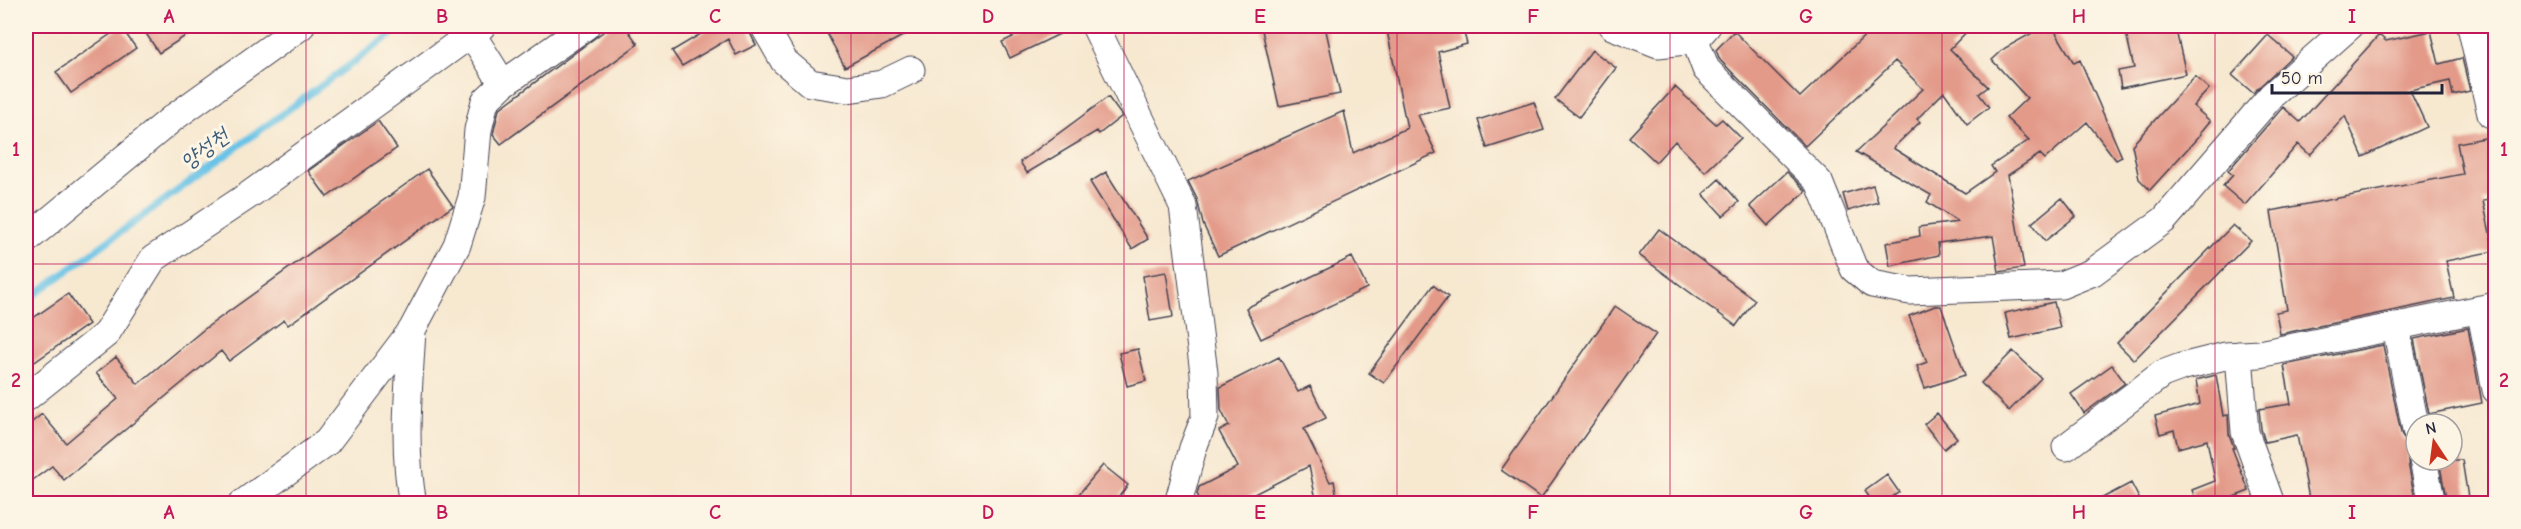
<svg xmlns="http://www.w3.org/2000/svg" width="2521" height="529" viewBox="0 0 2521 529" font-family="'Comic Neue','Poor Story',sans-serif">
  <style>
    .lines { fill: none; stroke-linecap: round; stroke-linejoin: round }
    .stream { stroke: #68c3e6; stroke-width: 7 }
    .building { fill: #e39a89 }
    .minor-casing { stroke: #424051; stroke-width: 29 }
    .minor { stroke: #fff; stroke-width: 27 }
    .grid { fill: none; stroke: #c2185b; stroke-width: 1.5; stroke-opacity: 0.55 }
    .labels { text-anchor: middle; stroke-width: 6; stroke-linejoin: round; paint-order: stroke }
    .water-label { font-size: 22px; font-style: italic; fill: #3a5a77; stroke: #fcf5e5 }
    .neatline { fill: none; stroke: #c2185b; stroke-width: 2 }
    .grid-label { font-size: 20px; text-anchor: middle; font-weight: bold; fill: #c2185b }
  </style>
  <rect width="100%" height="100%" fill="#fcf5e5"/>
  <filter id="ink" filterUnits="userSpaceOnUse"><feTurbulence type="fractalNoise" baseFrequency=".0167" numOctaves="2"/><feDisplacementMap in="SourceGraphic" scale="12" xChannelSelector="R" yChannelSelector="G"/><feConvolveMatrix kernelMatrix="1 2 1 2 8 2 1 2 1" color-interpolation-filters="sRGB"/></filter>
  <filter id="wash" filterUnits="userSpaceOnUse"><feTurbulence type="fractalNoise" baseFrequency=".008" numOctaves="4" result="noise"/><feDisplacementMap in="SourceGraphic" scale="24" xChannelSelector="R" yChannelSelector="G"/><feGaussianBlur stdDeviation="1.35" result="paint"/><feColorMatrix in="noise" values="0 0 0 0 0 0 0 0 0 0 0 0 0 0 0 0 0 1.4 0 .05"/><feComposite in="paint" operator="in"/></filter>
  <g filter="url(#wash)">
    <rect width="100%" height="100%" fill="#f7e8d0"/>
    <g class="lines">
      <path class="stream" d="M26,301L403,26"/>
    </g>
    <g id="blocks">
      <path class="building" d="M141,26H201L159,53Z
        M611,26H625L638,44L501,144L493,134L499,109Z
        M714,26H748L747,27L756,45L736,55L728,39L682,66L672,51Z
        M823,26H921L845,67Z
        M1036,26H1076L1010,58L1002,42Z
        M1261,26H1325L1340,94L1279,106Z
        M1386,26H1462L1467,44L1438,52L1450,108L1418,115L1436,153L1218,256L1203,224L1197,199L1188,181L1344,111L1353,153L1407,128Z
        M1875,26H1972L1950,49L1988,87L1979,94L1989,107L1967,124L1944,92L1917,119L1920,122L1893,148L1965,193L1995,172L1991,166L2029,140L2006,118L2027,98L1992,60L2005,48L2045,26H2052L2074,63L2080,60L2122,157L2116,160L2087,122L2045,159L2040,154L2008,175L2024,268L1999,272L1993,236L1938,243L1939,255L1890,266L1886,243L1920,236L1919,227L1958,222L1927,202L1931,195L1856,152L1923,89L1895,61L1805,146L1720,60L1716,50L1734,31L1800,97Z
        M2160,26H2175L2186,74L2121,88L2118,71L2134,68L2126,33Z
        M121,27L136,48L71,93L56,72Z
        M2431,31L2439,64L2462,58L2470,91L2453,95L2450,81L2410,90L2427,127L2363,157L2345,116L2310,155L2298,144L2245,205L2223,186L2233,175L2228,171L2283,107L2300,122L2379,35L2386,41Z
        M2268,35L2292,56L2253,93L2232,75Z
        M1592,50L1616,68L1579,117L1555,99Z
        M2195,76L2209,89L2193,106L2210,121L2200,133L2201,134L2150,190L2139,179L2132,145Z
        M1675,87L1716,124L1722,119L1741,138L1705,172L1675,141L1656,162L1629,137Z
        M1108,97L1122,116L1099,134L1097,131L1027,173L1020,162Z
        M1534,102L1544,130L1487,148L1478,120Z
        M378,121L397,148L327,197L308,171Z
        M2496,136V199L2483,201L2494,251L2446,261L2454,298L2280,334L2276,312L2287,310L2271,211L2463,174L2457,143Z
        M427,169L453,206L288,325L284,320L229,361L221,351L64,480L52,466L26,485V427L42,414L66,443L118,399L96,373L116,357L138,384L203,330Z
        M1106,172L1148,239L1132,249L1090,182Z
        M1787,172L1806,191L1768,226L1750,206Z
        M1719,179L1739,202L1723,216L1703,194Z
        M1873,185L1878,202L1848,211L1843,194Z
        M2062,198L2076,216L2045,241L2032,223Z
        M2233,225L2251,241L2134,360L2117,343Z
        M1659,229L1755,300L1736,326L1639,255Z
        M1352,257L1367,288L1261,339L1246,308Z
        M1166,272L1173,317L1150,321L1143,276Z
        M1433,285L1448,297L1384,383L1369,373Z
        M68,294L89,324L26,368V323Z
        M2054,302L2060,328L2011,339L2005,313Z
        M1615,306L1656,334L1541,498L1501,470Z
        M1935,306H1941L1965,375L1925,388L1917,366L1927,362L1909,316Z
        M2468,328L2482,403L2429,414L2414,339Z
        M2383,345L2401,433L2405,441L2415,447L2408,454V463L2416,504H2310L2297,435L2265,442L2261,429L2259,409L2291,404L2284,365Z
        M1138,349L1146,381L1127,386L1119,353Z
        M2013,351L2041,378L2009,411L1981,383Z
        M1279,357L1298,392L1310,386L1326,418L1304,429L1330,482L1334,481L1338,504H1317L1309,466L1235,504H1202L1197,494L1199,487L1238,467L1219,431L1229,426L1221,410L1220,387Z
        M2112,365L2125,383L2084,413L2071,394Z
        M2216,375L2223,416L2228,415L2229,434L2234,448H2232L2249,491L2216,504H2197L2192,490L2215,481L2207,440L2178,448L2174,430L2160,434L2155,416L2200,404L2196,380Z
        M1937,413L1957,438L1944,449L1924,424Z
        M2439,460H2462L2469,504H2447Z
        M1103,465L1128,485L1113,504H1092L1079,494Z
        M1887,475L1899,492L1883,504H1874L1865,491Z
        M2131,483L2142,504H2091Z"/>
    </g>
  </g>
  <g filter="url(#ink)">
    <use href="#blocks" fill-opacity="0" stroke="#424051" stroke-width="1.5"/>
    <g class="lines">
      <g class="minor-casing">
        <path id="minor" d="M764,26L784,61L810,83L848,89L882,84L911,70
          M1095,26L1183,206L1204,373L1205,417L1193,448L1178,504
          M1612,26L1658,44L1695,40L1707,26
          M2471,26L2491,114
          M471,33L503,84
          M1695,40L1706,69L1819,182L1854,269L1872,284L1910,291L2061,285L2093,272L2164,220L2272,95L2350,26
          M26,240L173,118L301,26
          M2480,309L2496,390
          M2396,327L2416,430
          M412,330C409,387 402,447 413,504
          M2239,355L2245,432L2271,504
          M26,398L106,334L153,259L249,195L482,26
          M2066,447L2162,374L2181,367L2225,356L2259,354L2496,306
          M2423,460L2432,504
          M242,504L327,442L412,330L457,245L472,197L478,130L485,101L503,84L586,26"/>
      </g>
      <use href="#minor" class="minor"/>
    </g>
  </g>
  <path class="grid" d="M306,26V504M579,26V504M851,26V504M1124,26V504M1397,26V504M1670,26V504M1942,26V504M2215,26V504M26,264H2496"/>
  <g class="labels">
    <g class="water-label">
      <text transform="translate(204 148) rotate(-36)" y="8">양성천</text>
    </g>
  </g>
  <rect width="2521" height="529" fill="none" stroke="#fcf5e5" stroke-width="66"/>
  <g transform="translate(2434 442) rotate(347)"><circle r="28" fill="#fcf5e5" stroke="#a5a1a1" stroke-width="1.5"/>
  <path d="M0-4.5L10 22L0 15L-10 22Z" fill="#c8321e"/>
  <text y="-9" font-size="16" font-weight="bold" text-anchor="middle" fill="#22223b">N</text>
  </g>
  <path d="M2272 84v9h170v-9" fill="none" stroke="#22223b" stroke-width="3"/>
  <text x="2281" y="84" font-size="18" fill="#22223b" stroke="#fcf5e5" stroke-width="4.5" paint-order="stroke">50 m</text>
  <rect x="33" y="33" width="2455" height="463" class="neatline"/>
  <g class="grid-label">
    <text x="169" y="23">A</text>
    <text x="442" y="23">B</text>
    <text x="715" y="23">C</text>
    <text x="988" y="23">D</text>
    <text x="1260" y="23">E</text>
    <text x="1533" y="23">F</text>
    <text x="1806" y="23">G</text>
    <text x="2079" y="23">H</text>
    <text x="2352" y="23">I</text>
    <text x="16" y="156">1</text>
    <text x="2504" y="156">1</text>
    <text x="16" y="387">2</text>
    <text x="2504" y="387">2</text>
    <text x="169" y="519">A</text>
    <text x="442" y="519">B</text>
    <text x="715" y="519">C</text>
    <text x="988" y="519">D</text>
    <text x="1260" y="519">E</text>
    <text x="1533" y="519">F</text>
    <text x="1806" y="519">G</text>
    <text x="2079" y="519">H</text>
    <text x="2352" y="519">I</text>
  </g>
</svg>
